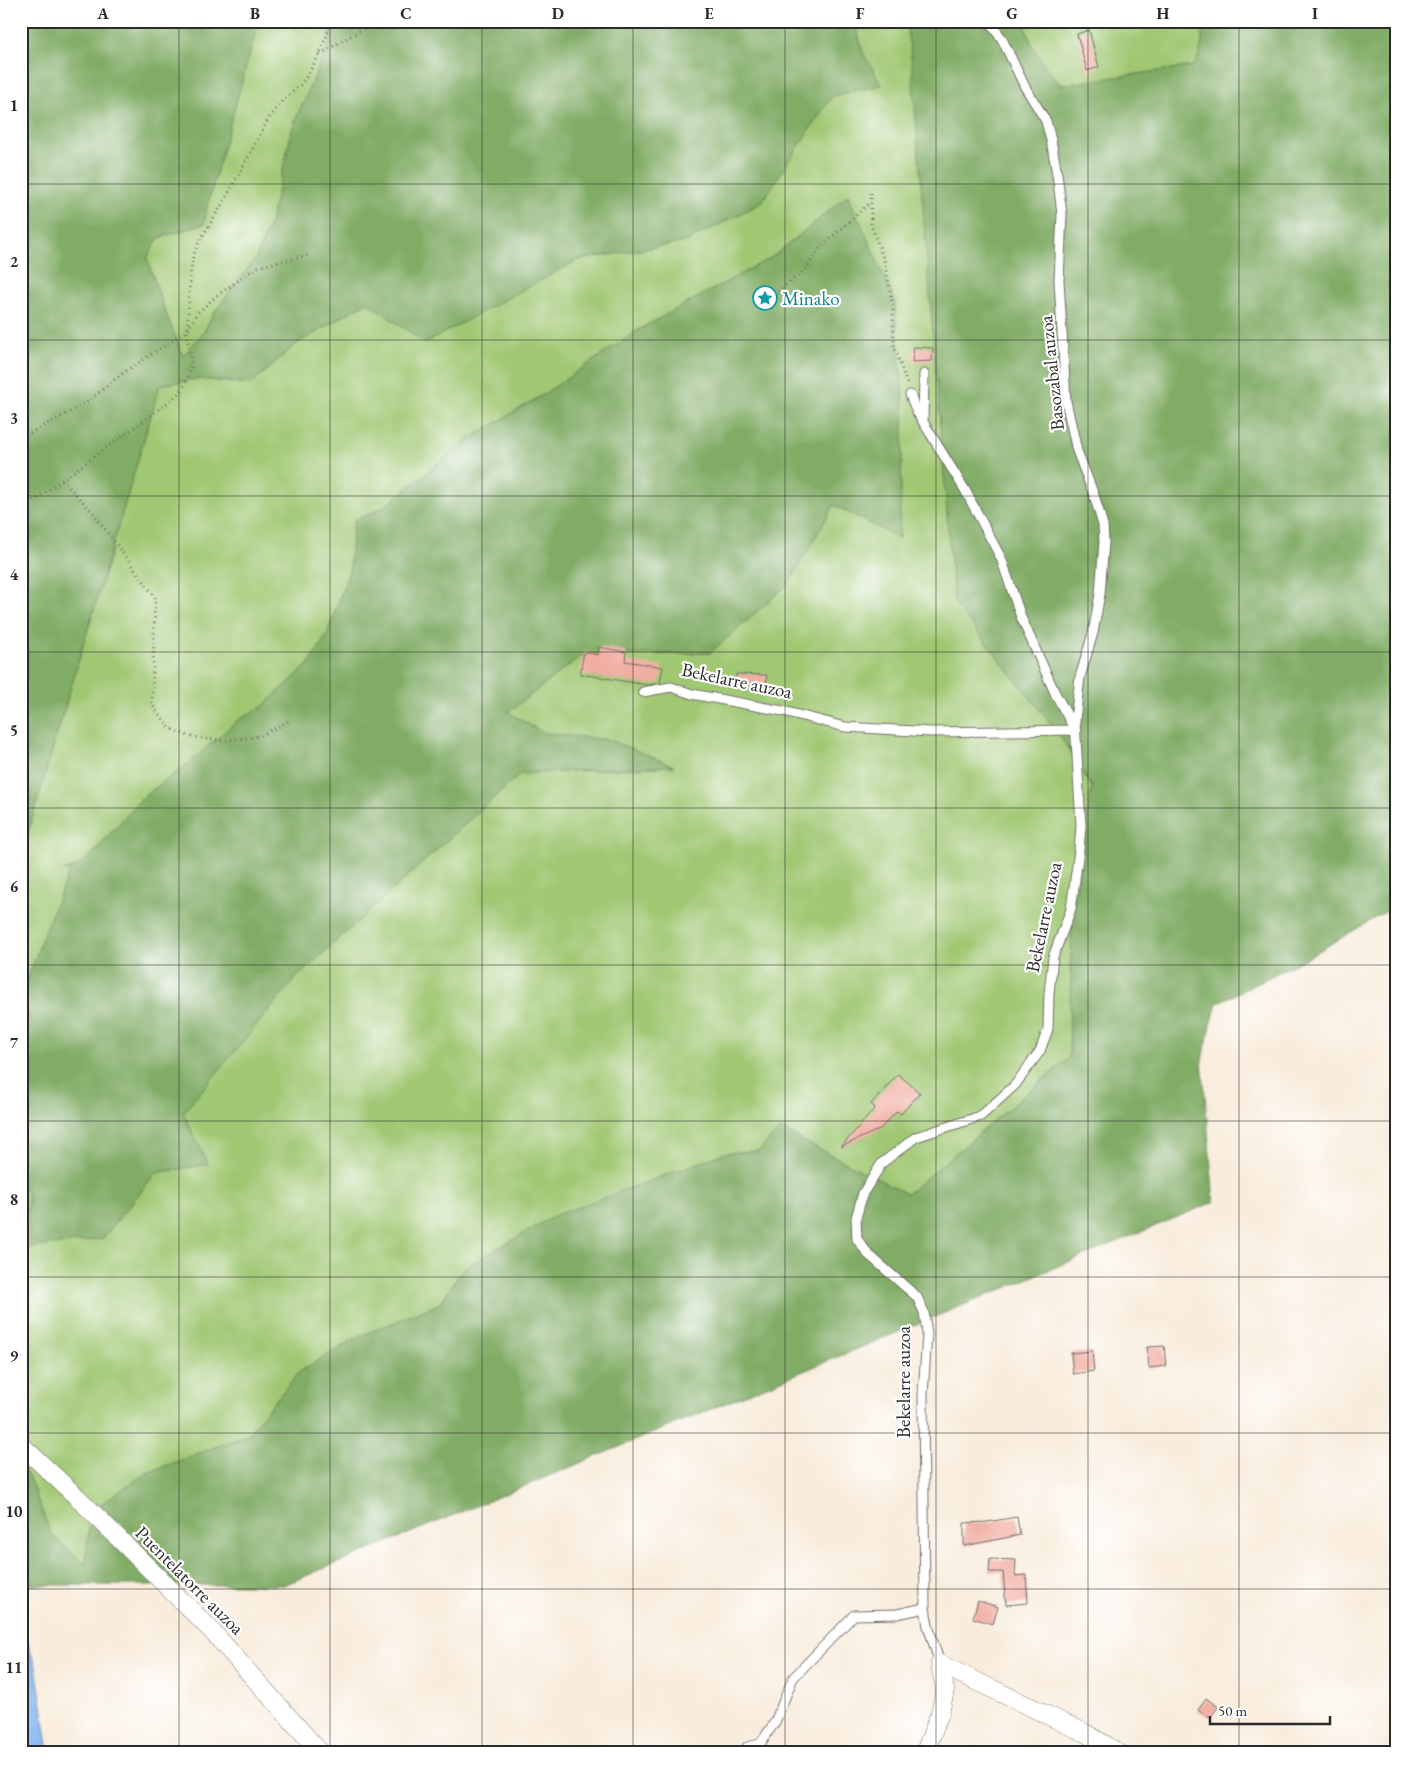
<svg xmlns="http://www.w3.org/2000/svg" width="1418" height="1773" viewBox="0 0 1418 1773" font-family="'EB Garamond',serif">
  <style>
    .green { fill: #a0c873; stroke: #667a4f }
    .forest { fill: #80ac65; stroke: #566c48 }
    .water { fill: #83b5f0; stroke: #57708e }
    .building { fill: #f1aea3 }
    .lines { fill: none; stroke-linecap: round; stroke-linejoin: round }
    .lane-casing { stroke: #736f69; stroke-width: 11 }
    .street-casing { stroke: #736f69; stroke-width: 19 }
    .path { stroke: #736f69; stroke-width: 3; stroke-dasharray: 1 4; stroke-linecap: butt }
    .lane { stroke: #fff; stroke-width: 9 }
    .street { stroke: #fff; stroke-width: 18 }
    .grid { fill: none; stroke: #2b2b2b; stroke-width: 1; stroke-opacity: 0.55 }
    .labels { text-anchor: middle; stroke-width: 4.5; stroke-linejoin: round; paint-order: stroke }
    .culture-label { font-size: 19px; fill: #0d838f; stroke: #fff; text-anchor: start }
    .street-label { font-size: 19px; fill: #2b2b2b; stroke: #fff }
    .neatline { fill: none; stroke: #2b2b2b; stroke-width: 2 }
    .grid-label { font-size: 16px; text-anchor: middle; font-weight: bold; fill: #2b2b2b }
  </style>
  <rect width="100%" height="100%" fill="#fff"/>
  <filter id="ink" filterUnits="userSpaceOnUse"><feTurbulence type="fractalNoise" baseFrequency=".02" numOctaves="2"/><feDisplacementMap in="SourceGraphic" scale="10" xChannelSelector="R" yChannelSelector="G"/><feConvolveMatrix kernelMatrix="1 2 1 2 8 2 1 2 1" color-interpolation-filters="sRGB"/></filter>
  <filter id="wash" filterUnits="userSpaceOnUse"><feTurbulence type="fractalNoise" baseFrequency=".0096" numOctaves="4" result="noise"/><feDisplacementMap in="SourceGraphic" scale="20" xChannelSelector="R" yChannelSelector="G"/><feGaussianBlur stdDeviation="1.12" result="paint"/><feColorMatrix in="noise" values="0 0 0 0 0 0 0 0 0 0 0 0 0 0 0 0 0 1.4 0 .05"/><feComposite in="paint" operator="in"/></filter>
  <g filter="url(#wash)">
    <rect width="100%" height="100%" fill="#f8ecdb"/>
    <path class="green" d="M264,21H332L329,44L294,123L270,223L256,258L213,314L204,332L183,356L163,306L147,258L158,238L204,224L207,206L257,27L259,28Z
      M855,21H906L911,55L1057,731L1092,787L1072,915L1069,1058L907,1194L780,1129L758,1151L724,1153L465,1267L439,1304L358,1337L299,1372L247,1435L144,1474L85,1565L51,1534L29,1478L21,1466V1192L27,1189L102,1239L156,1173L208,1164L183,1113L296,977L520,774L673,766L610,740L543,733L508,712L581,656L710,653L788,584L834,505L899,538L848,195L774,256L642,328L544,394L466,441L384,507L354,521L349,572L326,637L307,666L262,707L237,721L182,769L144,796L91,855L78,866L70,870L45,930L24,990L30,1028L21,1050V856L160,385L197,379L251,384L296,344L367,302L425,342L578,260L685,242L761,203L832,96L881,85L863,53Z
      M1023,21H1201C1203,38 1203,52 1193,66L1061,85C1043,67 1031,46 1023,21Z"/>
    <path class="forest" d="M21,21H264L259,28H257L207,206L204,224L158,238L147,258L163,306L183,356L204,332L213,314L256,258L270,223L294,123L329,44L332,21H855L863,53L882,85L832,96L761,203L685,242L578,260L425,343L367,302L296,344L251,384L197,379L160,385L21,856Z
      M906,21H1023C1031,46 1043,67 1061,85L1193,66C1203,52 1203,38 1201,21H1397V905L1307,958L1217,1003L1202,1060L1214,1202L284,1585H21V1466L29,1478L51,1534L85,1564L91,1511L144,1474L247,1435L299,1372L358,1337L439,1304L465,1267L556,1215L725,1153L758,1151L780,1129L907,1194L1069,1058L1072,915L1092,787L1057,731L954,603L911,55Z
      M848,195L895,301L904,409L899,538L834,505L788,584L710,653L581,656L508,712L543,733L610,740L674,766L520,774L296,978L183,1113L208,1164L156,1173L102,1239L29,1248L27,1189L21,1192V1050L30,1028L24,990L45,930L70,870L63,871L78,866L91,855L144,796L182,769L237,721L262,707L307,666L326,637L349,572L354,521L384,507L466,441L544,394L642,328L774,256Z"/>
    <path class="water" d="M21,1622L36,1666L49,1752H21Z"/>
    <g id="blocks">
      <path class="building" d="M1089,30L1099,67L1087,71L1077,34Z
        M914,347L933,348L932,361L912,362Z
        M599,647L626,652L625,661L663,667L660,683L648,685L580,674L584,652L598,655Z
        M736,674L767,675L766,688L735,687Z
        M898,1074L920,1093L901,1114L897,1111L880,1129L841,1147L875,1108L871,1104Z
        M1164,1346L1166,1366L1149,1368L1147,1347Z
        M1092,1351L1094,1371L1073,1374L1071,1353Z
        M1017,1517L1020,1535L964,1546V1523L987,1522Z
        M990,1559L1016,1560L1015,1576L1026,1575L1028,1603L1006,1605L1003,1572H989Z
        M978,1601L998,1607L993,1624L973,1618Z
        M1206,1698L1218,1707L1210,1718L1198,1710Z"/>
    </g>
  </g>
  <g filter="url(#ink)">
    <use href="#blocks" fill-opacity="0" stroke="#736f69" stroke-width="1"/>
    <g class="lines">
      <g class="lane-casing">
        <path id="lane" d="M910,395L917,412L965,490L1001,558L1021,617L1055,693L1075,730
          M923,421L924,374
          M643,692L671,687L692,694L783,711L845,727L931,732L1075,730
          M940,1664L928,1626L925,1608L923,1395L927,1334L924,1312L917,1297L868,1254L857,1239L856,1218L863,1193L882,1163L916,1137L981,1116L1015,1085L1040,1051L1048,1029L1049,993L1053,957L1071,909L1079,850L1081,826L1075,720L1080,677L1093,633L1100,594L1104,542L1103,525L1094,495L1077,451L1066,401L1059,280L1062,214L1057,174L1051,140L1046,121L1025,87L1002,39L989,21
          M747,1747L760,1744L775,1722L793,1678L854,1615L897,1614L925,1608"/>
      </g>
      <g class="street-casing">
        <path id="street" d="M21,1445L77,1497L210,1629L320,1752
          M940,1664L1085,1733L1118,1752
          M925,1752L940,1713L945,1690L940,1664"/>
      </g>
      <path class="path" d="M320,54L376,21
        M871,193V225L884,260L893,306L894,346L907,384
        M770,298L807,268L820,248L865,207L871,203
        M21,438L86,403L123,373L188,330L197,313L219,294L257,267L310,255
        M62,480L94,514L155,597L152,705L170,728L188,736L221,741L260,736L291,720
        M21,510L166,404L181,391L186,383L189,374L191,362L187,335L190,277L193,256L199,242L226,198L269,118L283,100L300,86L307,76L319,55L332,21"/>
      <use href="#lane" class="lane"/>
      <use href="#street" class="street"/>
    </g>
  </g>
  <path class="grid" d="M179,21V1752M330,21V1752M482,21V1752M633,21V1752M785,21V1752M936,21V1752M1088,21V1752M1239,21V1752M21,184H1397M21,340H1397M21,496H1397M21,652H1397M21,808H1397M21,965H1397M21,1121H1397M21,1277H1397M21,1433H1397M21,1589H1397"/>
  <defs>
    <g id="sight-ring" transform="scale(1.25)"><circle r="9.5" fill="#fff" stroke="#0f9aa8" stroke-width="1.5"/><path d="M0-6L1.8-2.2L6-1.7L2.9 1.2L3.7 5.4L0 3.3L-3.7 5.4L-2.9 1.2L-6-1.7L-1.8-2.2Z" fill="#0f9aa8"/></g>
  </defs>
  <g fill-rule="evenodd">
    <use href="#sight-ring" x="765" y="298"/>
  </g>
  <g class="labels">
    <g class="culture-label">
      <text x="782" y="305">Minako</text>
    </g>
    <g class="street-label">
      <text transform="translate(1051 373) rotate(-96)" y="7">Basozabal auzoa</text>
      <text transform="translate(737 680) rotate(12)" y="7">Bekelarre auzoa</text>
      <text transform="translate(1043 917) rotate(-78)" y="7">Bekelarre auzoa</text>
      <text transform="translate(903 1382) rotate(-90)" y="7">Bekelarre auzoa</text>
      <text transform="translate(190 1580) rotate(45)" y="7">Puentelatorre auzoa</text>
    </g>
  </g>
  <rect width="1418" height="1773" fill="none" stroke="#fff" stroke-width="55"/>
  <path d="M1210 1716v8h120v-8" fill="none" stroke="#2b2b2b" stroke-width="2.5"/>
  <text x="1218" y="1716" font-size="15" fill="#2b2b2b" stroke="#ffffff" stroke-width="4" paint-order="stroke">50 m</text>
  <rect x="28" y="28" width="1362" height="1718" class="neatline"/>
  <g class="grid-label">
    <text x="103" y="19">A</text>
    <text x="255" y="19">B</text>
    <text x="406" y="19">C</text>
    <text x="558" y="19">D</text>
    <text x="709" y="19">E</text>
    <text x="860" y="19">F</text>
    <text x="1012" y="19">G</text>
    <text x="1163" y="19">H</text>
    <text x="1315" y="19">I</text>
    <text x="14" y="111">1</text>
    <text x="14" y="267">2</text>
    <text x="14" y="424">3</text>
    <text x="14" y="580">4</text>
    <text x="14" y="736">5</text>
    <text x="14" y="892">6</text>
    <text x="14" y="1048">7</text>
    <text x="14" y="1205">8</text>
    <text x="14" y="1361">9</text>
    <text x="14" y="1517">10</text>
    <text x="14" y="1673">11</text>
  </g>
</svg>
